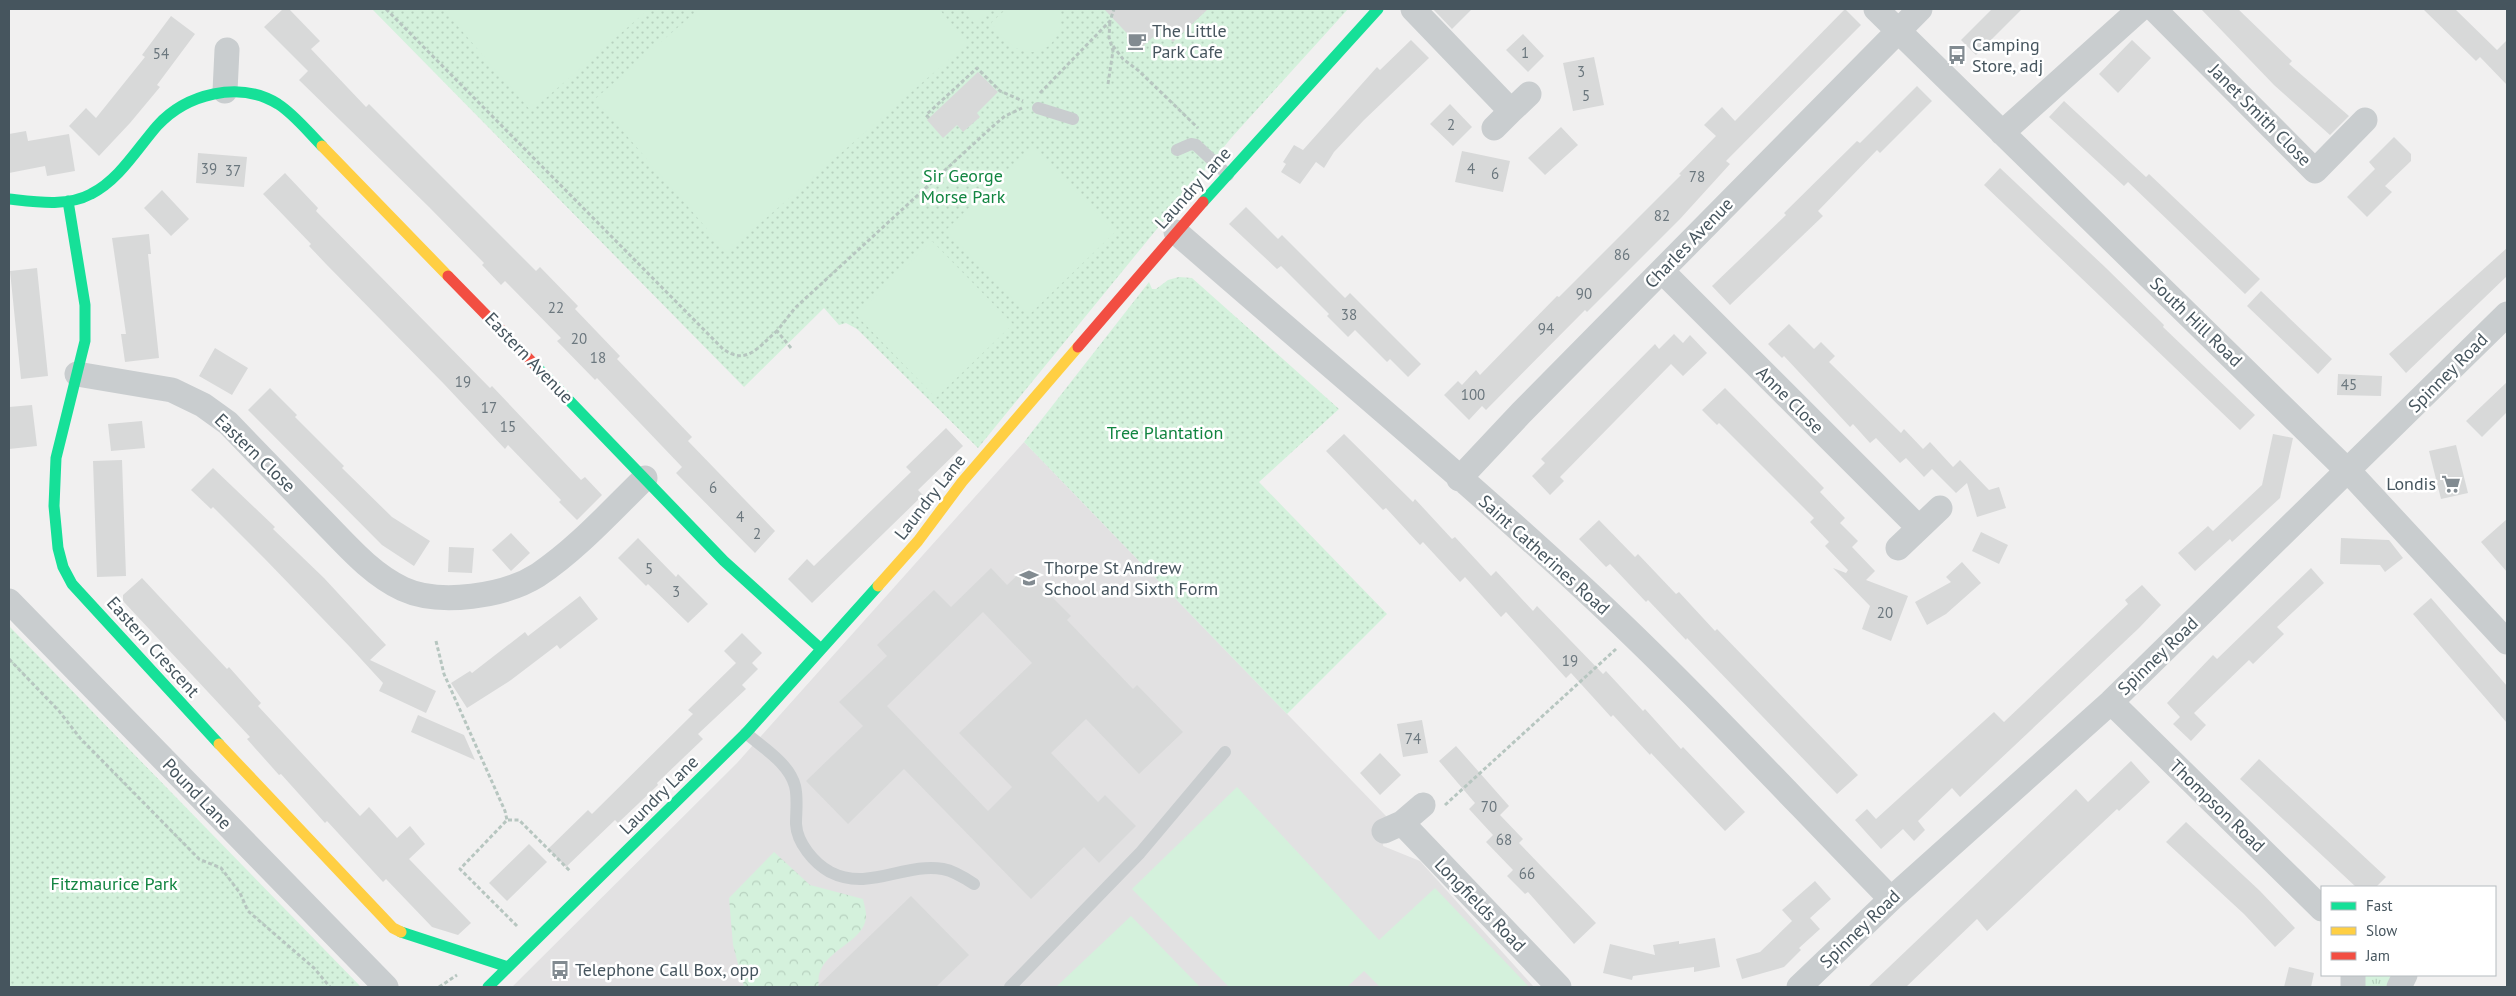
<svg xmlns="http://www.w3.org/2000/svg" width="2516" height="996" viewBox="0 0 2516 996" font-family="'PT Sans',sans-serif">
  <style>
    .education { fill: #e2e1e2 }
    .grass { fill: url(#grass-tufts) }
    .forest { fill: url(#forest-crowns) }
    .park { fill: url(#park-dots) }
    .pitch { fill: #d4f1dc }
    .building { fill: #d8d9d9; fill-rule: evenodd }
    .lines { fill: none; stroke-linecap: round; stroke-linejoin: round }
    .path { stroke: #b7c6c0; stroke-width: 3; stroke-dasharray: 4 2.5; stroke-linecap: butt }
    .lane { stroke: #c9cdcf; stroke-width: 12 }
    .street { stroke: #c9cdcf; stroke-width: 25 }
    .fast { stroke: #16e098; stroke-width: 11 }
    .slow { stroke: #ffcf43; stroke-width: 11 }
    .jam { stroke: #f24e42; stroke-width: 11 }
    .labels { text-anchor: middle; stroke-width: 5; stroke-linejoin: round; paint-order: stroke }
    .number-label { font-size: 15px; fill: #6b777e }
    .poi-label { font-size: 18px; fill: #46555e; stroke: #fff; text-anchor: start }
    .street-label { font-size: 18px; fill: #46555e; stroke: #fff }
    .park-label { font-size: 18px; fill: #128541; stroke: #fff }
  </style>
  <defs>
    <pattern id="grass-tufts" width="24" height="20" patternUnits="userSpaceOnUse" patternTransform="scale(1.25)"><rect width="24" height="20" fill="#d4f1dc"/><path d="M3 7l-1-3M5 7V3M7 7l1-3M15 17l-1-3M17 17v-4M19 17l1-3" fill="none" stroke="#b7d1bf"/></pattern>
    <pattern id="forest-crowns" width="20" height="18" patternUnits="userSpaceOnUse" patternTransform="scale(1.25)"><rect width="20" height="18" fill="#d4f1dc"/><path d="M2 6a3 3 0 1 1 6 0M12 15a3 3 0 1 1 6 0" fill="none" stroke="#b7d1bf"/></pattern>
    <pattern id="park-dots" width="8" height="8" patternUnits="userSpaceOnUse" patternTransform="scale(1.25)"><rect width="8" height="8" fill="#d4f1dc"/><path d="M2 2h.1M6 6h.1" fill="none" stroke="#b7d1bf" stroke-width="1.8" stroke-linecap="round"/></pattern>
  </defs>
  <rect width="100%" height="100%" fill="#f1f0f0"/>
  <path class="education" d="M1024,442L1386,816L1383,846L1420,861L1534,987H512L737,763Z"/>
  <path class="grass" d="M2361,975H2394L2391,987H2362Z"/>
  <path class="forest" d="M774,852L810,885L863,899C864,904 866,910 866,915C867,945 812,951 819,987H744L733,945L729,898Z"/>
  <path class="park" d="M372,9H1348L1232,137L978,448L857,329L846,323L839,325L824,308L744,387Z
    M1179,277L1192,278L1339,409L1259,482L1387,614L1287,714L1024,442L1149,282L1152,289H1156L1168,280Z
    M9,626L361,987H9Z"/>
  <path class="pitch" d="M443,9H649L531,111Z
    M699,9H939L968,43L727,252L595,99Z
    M962,9H992L974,23Z
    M1006,9H1057C1069,33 1045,60 1020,50C1008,45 999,32 991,23Z
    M1032,146L1115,232L1029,315L946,230Z
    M932,241L1013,324L936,398L856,315Z
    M1237,787L1379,940L1435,888L1529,987H1380L1364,971L1347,987H1229L1132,889Z
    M1131,916L1200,987H1056Z"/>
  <path class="building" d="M283,9H289L320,41L311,49L366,107L369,104L536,271L540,267L578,306L575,309L620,356L617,359L692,437L688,441L775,531L755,553L676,473L682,467L597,378L595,380L557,341L561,338L505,281L501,285L482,265L484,263L429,207L299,80L308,71L264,27Z
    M1104,9H1208L1173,42L1161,30L1142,47L1140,44L1139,46Z
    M1433,9H1472L1452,29Z
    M1845,9L1861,25L1726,161L1730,164L1680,219L1587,312L1585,310L1486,410L1482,406L1469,420L1444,395L1458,381L1462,385L1476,370L1480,375L1557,296L1559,297L1681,175L1679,174L1716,136L1704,125L1722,107L1735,121Z
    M1992,9H2022L1976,55L1961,40Z
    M2201,9H2238L2292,61L2289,64L2349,116L2330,135L2274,85Z
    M2423,9H2455L2497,50L2507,40V85L2480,57L2476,61Z
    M171,16L195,34L157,85L160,87L130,123L99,156L69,126L86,108L96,118L145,57L142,55Z
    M1523,34L1544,56L1528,72L1506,50Z
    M1411,40L1429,58L1364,120L1334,152L1324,168L1316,162L1300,184L1281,172L1286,164L1283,162L1294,145L1303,150L1377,67L1380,70Z
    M2132,40L2151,58L2118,93L2099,74Z
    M1594,57L1604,105L1573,111L1563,63Z
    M978,72L998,92L977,113L980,117L963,132L957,125L943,138L927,120Z
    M1917,86L1932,101L1880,153L1877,150L1818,211L1823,216L1730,305L1712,286L1786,215L1784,213L1857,141L1860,143Z
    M2064,101L2146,177L2149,174L2260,279L2245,294L2128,182L2124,186L2049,117Z
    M1450,104L1472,127L1453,146L1430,124Z
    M1561,127L1578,145L1545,175L1528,158Z
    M26,131L28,141L69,134L75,171L47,176L45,166L9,173V134Z
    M2394,137L2411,154V161L2385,186L2392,192L2367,217L2347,197L2375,169L2369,162Z
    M1462,151L1510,161L1503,192L1455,182Z
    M198,153L247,157L244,187L196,183Z
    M2000,168L2106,268L2164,325L2163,327L2255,415L2240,430L1984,185Z
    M285,173L318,208L316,211L490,388L492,386L581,480L585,477L602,495L577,520L559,502L561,500L508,445L505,449L444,384L326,264L309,246L311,244L263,194Z
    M162,190L189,219L171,236L144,208Z
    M1246,207L1278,239L1282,235L1345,298L1350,293L1421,364L1408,377L1390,359L1387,362L1355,330L1348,337L1327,316L1329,314L1281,266L1277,269L1229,224Z
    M149,234L151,254H148L159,358L125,362L121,334H126L112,238Z
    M2507,248V276L2406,373L2389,354Z
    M37,268L48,376L21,379L10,271Z
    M2261,291L2332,359L2318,374L2247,306Z
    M1789,324L1814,349L1821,342L1835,356L1829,362L1901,433L1904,429L1923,449L1930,442L1953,467L1960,460L1989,490L1999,487L2006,508L1977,517L1967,483L1956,493L1932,469L1924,477L1906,458L1900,463L1876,438L1870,443L1853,424L1850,427L1784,356L1782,358L1768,344Z
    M1674,334L1683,343L1690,335L1707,353L1683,376L1671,364L1560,477L1564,481L1550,495L1532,476L1545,463L1541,459L1655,344L1659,349Z
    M215,348L248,368L232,395L199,376Z
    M2338,374L2382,376L2381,396L2337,395Z
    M2507,382V412L2482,437L2466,421Z
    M270,388L297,415L295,417L344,466L342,468L392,517L430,541L414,566L382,545L248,410Z
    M1725,388L1824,488L1820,492L1845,518L1840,523L1858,541L1852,547L1875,571L1866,580L1908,596L1891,641L1862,629L1870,606L1833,568L1846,573L1848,570L1825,546L1829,542L1810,522L1814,518L1719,423L1717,425L1702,410Z
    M32,405L37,446L9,449V407Z
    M142,421L145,448L111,451L108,424Z
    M946,428L963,446L918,490L923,495L812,603L788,579L807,559L814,566L911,472L906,467Z
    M1344,434L1413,502L1415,499L1452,539L1455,537L1491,576L1496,571L1533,611L1537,606L1603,674L1606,671L1643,711L1645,709L1681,749L1683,747L1745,812L1725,831L1651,753L1650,755L1613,715L1611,717L1571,673L1566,678L1506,612L1501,617L1465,577L1460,582L1423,542L1420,545L1386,508L1383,510L1326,451Z
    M2273,434L2293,438L2280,498L2232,542L2230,539L2195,571L2178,553L2208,526L2213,531L2262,485Z
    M2456,445L2468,493L2441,499L2429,451Z
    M122,460L126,576L97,577L93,461Z
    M213,468L275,527L273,529L324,578L386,645L370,660L436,691L426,713L379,691L383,683L350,647L264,558L213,507L211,509L191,490Z
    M2507,519V572L2481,542Z
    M1599,520L1635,557L1638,554L1676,594L1679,592L1715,631L1717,629L1858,775L1837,794L1687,638L1686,640L1648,600L1646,602L1610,564L1606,567L1579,539Z
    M1981,532L2008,545L1999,564L1972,551Z
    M511,533L530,553L511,571L492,550Z
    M638,538L676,577L678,574L708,604L688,623L648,584L646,586L618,558Z
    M2341,538L2389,540L2403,558L2385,572L2380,565L2340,564Z
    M449,547L474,548L472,573L448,572Z
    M1962,562L1981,583L1946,614L1927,625L1915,602L1951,582L1946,577Z
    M991,568L1007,585L1024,569L1071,616L1067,620L1133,689L1137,685L1183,732L1139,774L1086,719L1051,753L1098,802L1105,795L1136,826L1099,863L1084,847L1031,899L904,769L848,824L806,781L863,726L839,702L887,656L877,645L934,590L951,607ZM983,612L1032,663L959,733L1012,787L988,811L887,706Z
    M2311,568L2324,583L2277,627L2284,634L2253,664L2249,660L2194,713L2206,725L2191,741L2173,724L2180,717L2167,703L2213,655L2217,659Z
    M142,578L227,669L229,667L261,703L258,706L360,816L369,807L397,838L410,826L425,844L409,859L471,923L458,935L432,927L386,879L383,882L327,821L325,823L281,774L279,775L247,739L250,737L123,601V595Z
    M2142,585L2161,605L2139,628L1960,797L1952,788L1918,821L1925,830L1914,841L1903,829L1881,849L1855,820L1867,809L1876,819L1994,712L2004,722L2128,604L2125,600Z
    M580,596L598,619L560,649L557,645L511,680L467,708L451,683L470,671L472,673L525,632L528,636Z
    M2431,598L2507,686V723L2413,614Z
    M742,633L762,653L752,663L758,669L742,685L746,689L698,734L703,739L657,783L658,785L618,823L615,820L566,867L548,849L588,810L592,814L693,714L688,710L736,663L724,651Z
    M418,715L464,735L475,760L411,732Z
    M1422,720L1428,753L1403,757L1397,724Z
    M1456,746L1509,806L1500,815L1523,839L1519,843L1596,923L1574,944L1528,892L1525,894L1507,876L1513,870L1486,842L1493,835L1469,809L1475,803L1439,761Z
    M1380,753L1401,775L1380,795L1360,773Z
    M2259,759L2386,877L2376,887H2356L2240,779Z
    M2131,761L2150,782L2119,811L2117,809L1987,931L1977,919L1906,987H1868L2076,789L2088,802Z
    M2186,822L2260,891L2295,928L2275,947L2244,914L2166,842Z
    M529,844L547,862L507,901L489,883Z
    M1815,881L1831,899L1810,918L1820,929L1799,948L1801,950L1784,967L1742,979L1736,959L1760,952L1792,921L1782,910Z
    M911,896L969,955L936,987H817Z
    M1715,938L1720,967L1694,972V967L1633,976L1632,980L1603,973L1610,944L1655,955L1653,945L1679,941V944Z
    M2289,967L2314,973L2311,987H2284Z"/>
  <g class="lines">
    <path class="path" d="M386,9L723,349C747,366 758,347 777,331
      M1113,46L1123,59L1139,71L1198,128
      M1108,84L1113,51L1109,37L1110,21
      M1040,93L1110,21L1114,9
      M929,118L926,115L977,68L1000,91L1023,101
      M791,348L777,331L795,308L992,127L1005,116L1022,108
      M436,641L444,674L505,811L507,820
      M9,659L59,711L80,738L199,859L221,868L240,893L248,911L314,968L330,987
      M1445,805L1616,649
      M517,926L460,869L507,820H519L571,872
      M439,987L457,975"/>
    <path class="lane" d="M1038,108L1073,119
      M1177,150L1191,144L1196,145L1228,175
      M746,733C763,748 789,763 795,786C798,798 796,811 796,824C797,843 814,863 830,872C869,892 905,862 943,869C954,871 965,878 974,884
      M1010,987L1140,853L1225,752"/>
    <path class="street" d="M1413,9L1511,111L1494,128
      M1876,9L2355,478L2507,642
      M2154,9L2315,171L2365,120
      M225,91L227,50
      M1511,111L1529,94
      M2002,133L2140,9
      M1176,232C1312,351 1451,466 1583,588C1690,687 1789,795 1891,899
      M1662,271L1919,528L1898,548
      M77,374L172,390L203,405L228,423C258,454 288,485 318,516C344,542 369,573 403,589C440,606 505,596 538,575C578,548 611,511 645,478
      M1459,479L1521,413L1920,9
      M1919,528L1940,508
      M9,601L386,987
      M2111,702L2322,909
      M1423,805L1402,823L1559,987
      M1384,831L1402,823
      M2353,975V987
      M1799,987L1891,899L2111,702L2507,314
      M2399,987L2405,975"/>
    <path class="fast" d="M9,199C36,202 67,207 91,194C119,180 137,149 157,126C186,94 239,80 278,104C295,115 308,132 322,146
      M68,201L85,305V341L56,458L54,506L58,548L63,567L72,584L219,744
      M1203,202L1378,9
      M535,365L724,561L821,649
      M401,932L508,967
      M488,987L746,733L878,586"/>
    <path class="slow" d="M322,146L448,276
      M878,586L918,541L962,482L1078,347
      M219,744L393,928L401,932"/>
    <path class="jam" d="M448,276L535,365
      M1078,347L1203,202"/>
  </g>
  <defs>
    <g id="cafe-bare" transform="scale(1.5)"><path d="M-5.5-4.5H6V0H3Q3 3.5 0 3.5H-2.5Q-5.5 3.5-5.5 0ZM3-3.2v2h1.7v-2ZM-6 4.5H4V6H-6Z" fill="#828b91" stroke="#fff" stroke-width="2.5" paint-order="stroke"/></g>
    <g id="bus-bare" transform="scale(1.5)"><path d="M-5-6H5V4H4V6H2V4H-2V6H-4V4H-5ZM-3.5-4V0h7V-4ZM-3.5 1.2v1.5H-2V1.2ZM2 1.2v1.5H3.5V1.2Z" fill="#828b91" stroke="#fff" stroke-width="2.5" paint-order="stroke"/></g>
    <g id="supermarket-bare" transform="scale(1.5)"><path d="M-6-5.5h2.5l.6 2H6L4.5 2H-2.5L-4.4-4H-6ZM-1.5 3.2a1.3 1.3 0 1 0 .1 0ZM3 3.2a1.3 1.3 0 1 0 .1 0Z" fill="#828b91" stroke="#fff" stroke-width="2.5" paint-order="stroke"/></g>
    <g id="school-bare" transform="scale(1.5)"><path d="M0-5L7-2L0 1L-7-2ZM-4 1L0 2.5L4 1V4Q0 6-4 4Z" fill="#828b91" stroke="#fff" stroke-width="2.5" paint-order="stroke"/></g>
  </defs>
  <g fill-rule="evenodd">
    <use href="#cafe-bare" x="1137" y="41"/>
    <use href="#bus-bare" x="1957" y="55"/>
    <use href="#supermarket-bare" x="2451" y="484"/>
    <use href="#school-bare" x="1029" y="578"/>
    <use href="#bus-bare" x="560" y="970"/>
  </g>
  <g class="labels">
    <g class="number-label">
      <text x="1525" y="58">1</text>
      <text x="161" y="59">54</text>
      <text x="1581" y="77">3</text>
      <text x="1586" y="101">5</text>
      <text x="1451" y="130">2</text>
      <text x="209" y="174">39</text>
      <text x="1471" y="174">4</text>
      <text x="233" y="176">37</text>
      <text x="1495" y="179">6</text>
      <text x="1697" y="182">78</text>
      <text x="1662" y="221">82</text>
      <text x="1622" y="260">86</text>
      <text x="1584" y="299">90</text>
      <text x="556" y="313">22</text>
      <text x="1349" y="320">38</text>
      <text x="1546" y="334">94</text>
      <text x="579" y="344">20</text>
      <text x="598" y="363">18</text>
      <text x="463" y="387">19</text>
      <text x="2349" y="390">45</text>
      <text x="1473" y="400">100</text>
      <text x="489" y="413">17</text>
      <text x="508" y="432">15</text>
      <text x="713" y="493">6</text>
      <text x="740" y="522">4</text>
      <text x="757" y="539">2</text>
      <text x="649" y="574">5</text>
      <text x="676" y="597">3</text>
      <text x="1885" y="618">20</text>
      <text x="1570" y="666">19</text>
      <text x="1413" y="744">74</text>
      <text x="1489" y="812">70</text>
      <text x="1504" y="845">68</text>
      <text x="1527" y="879">66</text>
    </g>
    <g class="poi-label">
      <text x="1152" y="37">The Little<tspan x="1152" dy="21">Park Cafe</tspan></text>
      <text x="1972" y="51">Camping<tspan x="1972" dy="21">Store, adj</tspan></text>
      <text x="2436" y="490" text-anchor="end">Londis</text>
      <text x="1044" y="574">Thorpe St Andrew<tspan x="1044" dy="21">School and Sixth Form</tspan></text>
      <text x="575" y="976">Telephone Call Box, opp</text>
    </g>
    <g class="street-label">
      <text transform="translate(2260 115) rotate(45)" y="6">Janet Smith Close</text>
      <text transform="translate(1193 188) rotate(-48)" y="6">Laundry Lane</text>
      <text transform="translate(1689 243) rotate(-46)" y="6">Charles Avenue</text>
      <text transform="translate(2196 322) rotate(44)" y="6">South Hill Road</text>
      <text transform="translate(529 358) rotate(46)" y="6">Eastern Avenue</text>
      <text transform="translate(2448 373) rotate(-45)" y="6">Spinney Road</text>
      <text transform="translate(1790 400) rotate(45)" y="6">Anne Close</text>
      <text transform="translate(255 453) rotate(44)" y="6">Eastern Close</text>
      <text transform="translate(930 497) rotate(-52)" y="6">Laundry Lane</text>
      <text transform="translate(1544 555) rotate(42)" y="6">Saint Catherines Road</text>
      <text transform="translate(153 647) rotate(48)" y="6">Eastern Crescent</text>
      <text transform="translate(2158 656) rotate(-44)" y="6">Spinney Road</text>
      <text transform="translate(197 794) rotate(46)" y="6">Pound Lane</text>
      <text transform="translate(659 795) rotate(-45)" y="6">Laundry Lane</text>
      <text transform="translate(2217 806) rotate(44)" y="6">Thompson Road</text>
      <text transform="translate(1480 905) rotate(46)" y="6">Longfields Road</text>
      <text transform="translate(1860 929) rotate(-44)" y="6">Spinney Road</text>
    </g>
    <g class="park-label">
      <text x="963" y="182">Sir George<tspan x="963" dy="21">Morse Park</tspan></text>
      <text x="1165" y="439">Tree Plantation</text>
      <text x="114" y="890">Fitzmaurice Park</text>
    </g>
  </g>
  <rect width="2516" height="996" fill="none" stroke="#46555e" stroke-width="20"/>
  <rect x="2321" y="886" width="175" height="90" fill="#ffffff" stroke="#b5bbbf"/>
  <rect x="2331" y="902" width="25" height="8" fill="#16e098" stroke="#b5bbbf"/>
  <text x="2366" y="911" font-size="15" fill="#46555e">Fast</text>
  <rect x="2331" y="927" width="25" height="8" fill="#ffcf43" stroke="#b5bbbf"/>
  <text x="2366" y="936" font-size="15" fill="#46555e">Slow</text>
  <rect x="2331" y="952" width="25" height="8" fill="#f24e42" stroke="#b5bbbf"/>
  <text x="2366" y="961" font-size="15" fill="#46555e">Jam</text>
</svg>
